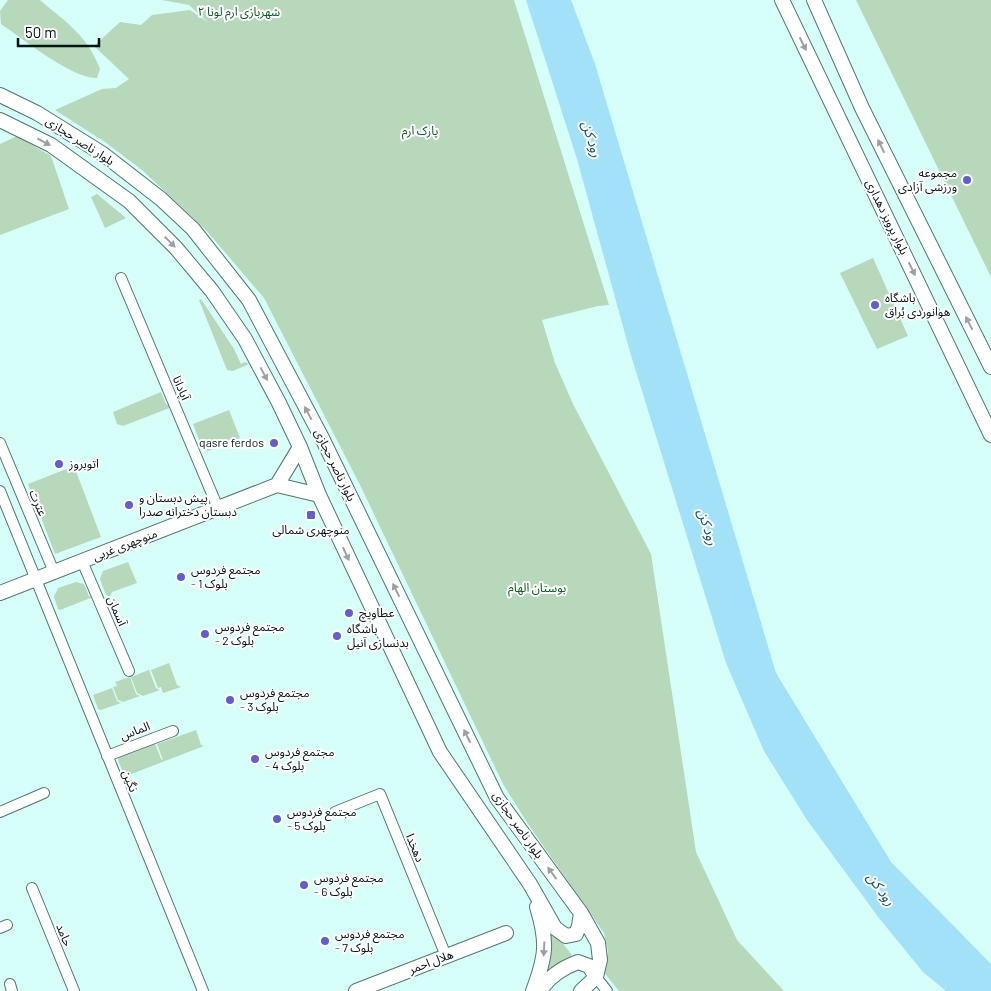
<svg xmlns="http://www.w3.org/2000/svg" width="991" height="991" viewBox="0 0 991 991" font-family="Barlow,'Noto Sans Arabic',sans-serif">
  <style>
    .green { fill: #b7d8ba }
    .water { fill: #a3e1f8 }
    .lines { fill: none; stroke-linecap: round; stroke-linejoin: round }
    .street-casing { stroke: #507771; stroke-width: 12 }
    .secondary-casing { stroke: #507771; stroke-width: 16 }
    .street { stroke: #fff; stroke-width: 10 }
    .secondary { stroke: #fff; stroke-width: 14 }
    .oneway { fill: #9ba1a1 }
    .poi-dot { fill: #605dd6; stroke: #fff; stroke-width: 2 }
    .labels { text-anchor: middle; stroke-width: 4; stroke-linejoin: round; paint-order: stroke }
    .park-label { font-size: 12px; fill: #075b20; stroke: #fff }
    .street-label { font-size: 12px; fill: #051413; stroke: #fff }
    .poi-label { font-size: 12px; fill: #051413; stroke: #fff; text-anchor: start }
    .water-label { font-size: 14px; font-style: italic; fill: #105367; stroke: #fff }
  </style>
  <rect width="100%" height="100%" fill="#d5fff8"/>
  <path class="green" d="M8,0H40C67,23 87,35 100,69L97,78C72,79 22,38 1,24L0,11Z
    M162,0H514L609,305L598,306L542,320L555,363L573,404L651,554L696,852L737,940L784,991H619L603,971L608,952L604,933L528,824L503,784L361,487L264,298L205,229L142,170L105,142L55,110L102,89L116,88L129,79L94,46L120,22L141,25L152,15L190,10L209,23L189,5Z
    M856,0H991V277Z
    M17,136L51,156L69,209L0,235V144Z
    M97,194L126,218L105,228L91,197Z
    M873,258L908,336L877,349L840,273Z
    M201,299L234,349L241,364L245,362L249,364L233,371L227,370L199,300Z
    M161,392L166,404L172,407L123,426L117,424L113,412Z
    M229,410L240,438L208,451L203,450L193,424Z
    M74,466L101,537L55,554L28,484Z
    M128,562L137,583L112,592L110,597L106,595L100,579L103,571Z
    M76,582L84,584L89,596L93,597L60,610L58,609L54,597L58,588Z
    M169,663L177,685L181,687L163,693L161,687L158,688L151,670Z
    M149,670L156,688L160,690L143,696L137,693L131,677Z
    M130,677L136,694L140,696L123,702L118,700L113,687L117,686L115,682Z
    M112,688L117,701L121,703L101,710L98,709L93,695Z
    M196,730L201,745L204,746L126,776L124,775L118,760L119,754L154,741L161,759L163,760L157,744Z
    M552,930L572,955L546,974L550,957L549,933Z"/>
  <path class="water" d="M526,0H571L595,64L776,673L891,862L991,964V991H946L923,972L879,918L807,820L764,751L726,663L630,352L577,159Z"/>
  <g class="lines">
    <g class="street-casing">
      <path id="street" d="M121,278L218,508
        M0,443L54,572
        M0,491L203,991
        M82,561L129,671
        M107,756L173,731
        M0,812L44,793
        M335,812L380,794L446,956
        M32,888L74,991
        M0,928L7,925
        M596,977L607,991
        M10,984L12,991"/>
    </g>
    <g class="secondary-casing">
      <path id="secondary" d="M782,0L991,435
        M814,0L862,108L991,367
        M0,95L37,113L103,154L161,199L193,229L249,300L322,438L497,798L581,913L598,943L600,960L596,977L581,991
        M0,120L51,145L129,201L176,248L212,291L245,339L279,403L300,447L319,495L440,752L530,884L555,928L566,936L576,934L579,926L581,913
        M277,485L300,447
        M277,485L319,495
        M0,593L277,485
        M356,991L506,933
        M533,991C546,956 548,943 537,907
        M540,991C549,976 562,968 578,962L589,966L596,977"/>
    </g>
    <use href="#street" class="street"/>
    <use href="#secondary" class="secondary"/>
  </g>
  <defs><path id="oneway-solid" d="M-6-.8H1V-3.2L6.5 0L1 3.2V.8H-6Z" transform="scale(1.25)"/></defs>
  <g class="oneway">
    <use href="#oneway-solid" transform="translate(803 44) rotate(64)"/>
    <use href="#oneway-solid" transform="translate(44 142) rotate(28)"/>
    <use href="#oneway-solid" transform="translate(881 146) rotate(-116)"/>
    <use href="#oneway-solid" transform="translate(170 242) rotate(45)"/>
    <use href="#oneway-solid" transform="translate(912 269) rotate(64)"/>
    <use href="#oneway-solid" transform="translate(969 323) rotate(-117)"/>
    <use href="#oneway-solid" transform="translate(264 374) rotate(62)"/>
    <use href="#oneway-solid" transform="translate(308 413) rotate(-118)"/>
    <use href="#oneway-solid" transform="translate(346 554) rotate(65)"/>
    <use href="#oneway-solid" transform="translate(396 590) rotate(-116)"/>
    <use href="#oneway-solid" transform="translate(467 736) rotate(-116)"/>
    <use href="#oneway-solid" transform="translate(552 873) rotate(-126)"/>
    <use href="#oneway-solid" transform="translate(544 949) rotate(93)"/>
  </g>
  <g class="poi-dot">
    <circle cx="967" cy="180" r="5"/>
    <circle cx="875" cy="305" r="5"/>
    <circle cx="274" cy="443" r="5"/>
    <circle cx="59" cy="464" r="5"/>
    <circle cx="129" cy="505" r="5"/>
    <rect x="306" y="510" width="10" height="10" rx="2.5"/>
    <circle cx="181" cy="577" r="5"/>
    <circle cx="349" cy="613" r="5"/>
    <circle cx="205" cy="634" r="5"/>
    <circle cx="337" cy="636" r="5"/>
    <circle cx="230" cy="700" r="5"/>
    <circle cx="255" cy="759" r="5"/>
    <circle cx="277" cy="819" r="5"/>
    <circle cx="304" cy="885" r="5"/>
    <circle cx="325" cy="941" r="5"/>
  </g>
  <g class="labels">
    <g class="park-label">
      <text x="239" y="16">شهربازی ارم لونا ۲</text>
      <text x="420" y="135">پارک ارم</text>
      <text x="537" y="592">بوستان الهام</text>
    </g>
    <g class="street-label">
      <text transform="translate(80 141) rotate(33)" y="4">بلوار ناصر حجازی</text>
      <text transform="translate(887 217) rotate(64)" y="4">بلوار پرویز دهداری</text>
      <text transform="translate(181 388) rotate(67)" y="4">آپادانا</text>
      <text transform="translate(335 465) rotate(64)" y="4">بلوار ناصر حجازی</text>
      <text transform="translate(38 503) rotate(67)" y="4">عترت</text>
      <text transform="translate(125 545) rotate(-21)" y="4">منوچهری غربی</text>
      <text transform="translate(117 611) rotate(67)" y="4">آسمان</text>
      <text transform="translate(135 731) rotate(-21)" y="4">الماس</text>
      <text transform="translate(130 781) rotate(68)" y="4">نگین</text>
      <text transform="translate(518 825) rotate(55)" y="4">بلوار ناصر حجازی</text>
      <text transform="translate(415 848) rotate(68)" y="4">دهخدا</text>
      <text transform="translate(64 935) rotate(68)" y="4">حامد</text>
      <text transform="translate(431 962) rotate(-21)" y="4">هلال احمر</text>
    </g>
    <g class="poi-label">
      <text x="957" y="177" text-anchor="end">مجموعه<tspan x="957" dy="14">ورزشی آزادی</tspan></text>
      <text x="885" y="302">باشگاه<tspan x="885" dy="14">هوانوردی بُراق</tspan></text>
      <text x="264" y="447" text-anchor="end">qasre ferdos</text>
      <text x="69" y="468">اتوبروز</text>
      <text x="139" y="502">پیش دبستان و<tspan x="139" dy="14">دبستان دخترانه صدرا</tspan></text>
      <text x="311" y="534" text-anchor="middle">منوچهری شمالی</text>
      <text x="191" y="574">مجتمع فردوس<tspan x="191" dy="14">- بلوک 1</tspan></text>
      <text x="359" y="617">عطاویچ</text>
      <text x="215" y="631">مجتمع فردوس<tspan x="215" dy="14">- بلوک 2</tspan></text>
      <text x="347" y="633">باشگاه<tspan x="347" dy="14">بدنسازی آنیل</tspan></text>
      <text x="240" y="697">مجتمع فردوس<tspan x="240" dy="14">- بلوک 3</tspan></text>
      <text x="265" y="756">مجتمع فردوس<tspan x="265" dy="14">- بلوک 4</tspan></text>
      <text x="287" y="816">مجتمع فردوس<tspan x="287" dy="14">- بلوک 5</tspan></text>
      <text x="314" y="882">مجتمع فردوس<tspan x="314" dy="14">- بلوک 6</tspan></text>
      <text x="335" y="938">مجتمع فردوس<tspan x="335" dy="14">- بلوک 7</tspan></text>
    </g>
    <g class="water-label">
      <text transform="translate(592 139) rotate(73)" y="5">رود کن</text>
      <text transform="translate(708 527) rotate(73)" y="5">رود کن</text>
      <text transform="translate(881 889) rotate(54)" y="5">رود کن</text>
    </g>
  </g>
  <path d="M18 38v8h81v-8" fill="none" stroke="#051413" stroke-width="2.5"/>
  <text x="25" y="38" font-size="15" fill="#051413" stroke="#ffffff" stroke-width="4" paint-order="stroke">50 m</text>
</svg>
